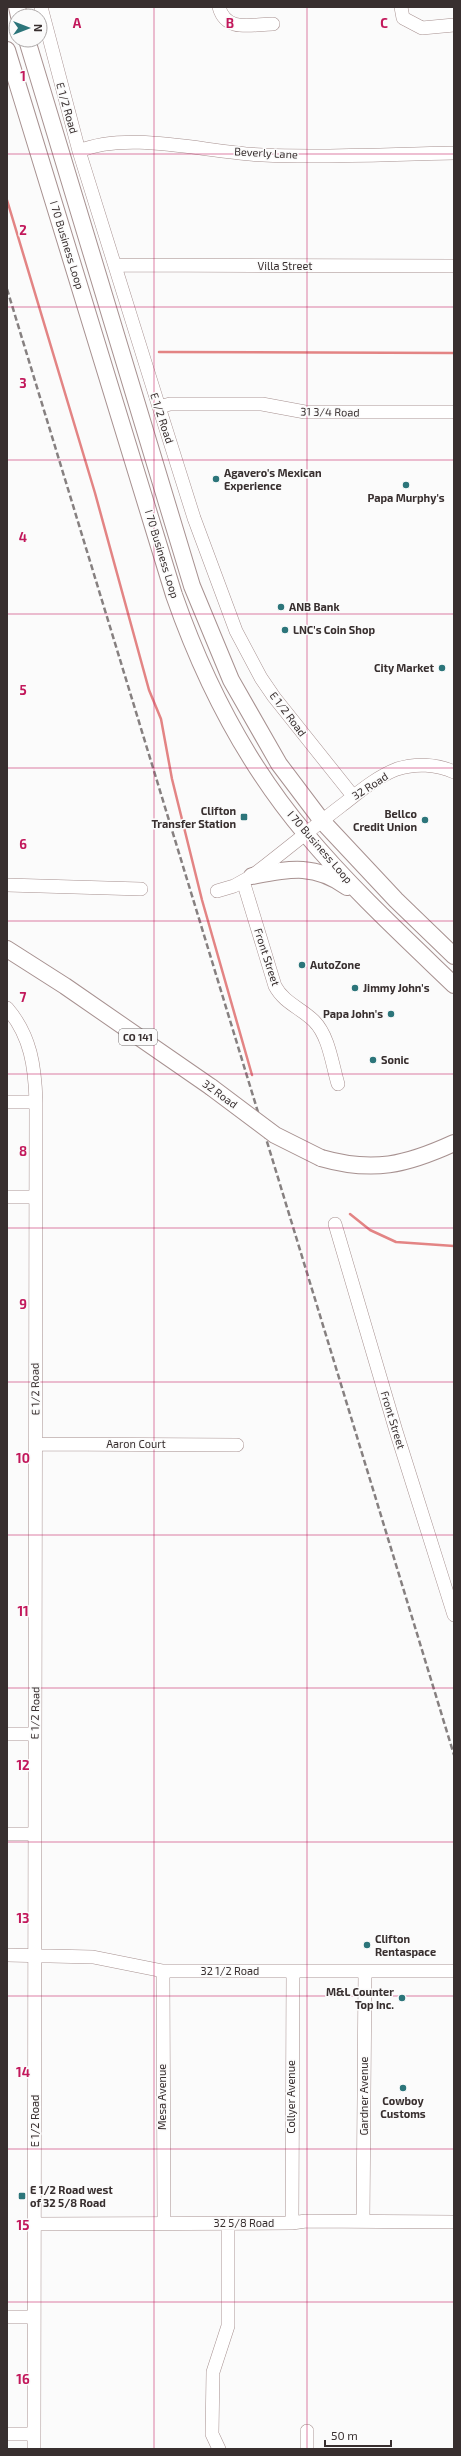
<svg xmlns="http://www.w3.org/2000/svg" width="461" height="2456" viewBox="0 0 461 2456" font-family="'Exo 2',sans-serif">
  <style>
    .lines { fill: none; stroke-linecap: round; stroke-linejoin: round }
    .stream { stroke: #e38484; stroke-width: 2.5 }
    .minor-casing { stroke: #a79190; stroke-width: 14 }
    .major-casing { stroke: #a79190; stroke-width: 18 }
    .minor { stroke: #fff; stroke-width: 13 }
    .major { stroke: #fff; stroke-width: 16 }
    .rail { stroke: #868080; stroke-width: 2.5; stroke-dasharray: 6 3; stroke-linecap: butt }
    .major-bridge-casing { stroke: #a79190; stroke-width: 18; stroke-linecap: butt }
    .major-bridge { stroke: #fff; stroke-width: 16 }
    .grid { fill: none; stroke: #c2185b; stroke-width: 1; stroke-opacity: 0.55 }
    .poi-dot { fill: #2c757a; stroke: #fbfbfb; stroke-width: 1.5 }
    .labels { text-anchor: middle; stroke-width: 3; stroke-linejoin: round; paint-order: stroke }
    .shield { fill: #fbfbfb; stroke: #726c6c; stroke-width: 1 }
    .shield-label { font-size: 10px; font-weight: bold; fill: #382f2f }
    .street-label { font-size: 11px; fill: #382f2f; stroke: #fbfbfb }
    .poi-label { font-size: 11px; font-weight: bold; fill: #382f2f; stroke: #fbfbfb; text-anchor: start }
    .grid-label { font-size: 13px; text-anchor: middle; font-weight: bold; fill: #c2185b; stroke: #fbfbfb; stroke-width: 3; stroke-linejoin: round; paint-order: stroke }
  </style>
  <rect width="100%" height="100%" fill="#fbfbfb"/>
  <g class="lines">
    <path class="stream" d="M7,200L95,493L149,690L161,719L172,779L202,900L252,1075
      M159,352L454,353
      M350,1214L370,1230L396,1242L454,1246"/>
    <g class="minor-casing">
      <path id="minor" d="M41,7L79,151L159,407L194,518L236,631L261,678L274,697L353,796
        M219,7C226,33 252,24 273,24
        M401,7L403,18L422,28L454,25
        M79,151C130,130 208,153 263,155C326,158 390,154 454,153
        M115,265L454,266
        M159,407L170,404H262L305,412H454
        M243,881L275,986C284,1003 301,1008 314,1021C329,1036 332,1064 338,1084
        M7,885L141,889
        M217,891L234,886L252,876C282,853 311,829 341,806C358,793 376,777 397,769C415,763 437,764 454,772
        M7,1008C31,1036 35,1067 36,1102L34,2449
        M7,1102H36
        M7,1197H35
        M335,1224L396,1431L454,1615
        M36,1444L237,1445
        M7,1734H35
        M7,1834H34
        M7,1955L93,1957L163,1971H454
        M163,1971L164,2223
        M363,2221L365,1971
        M292,2223L293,1971
        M34,2224L292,2223L306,2221L454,2222
        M7,2317H33
        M307,2431V2449
        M7,2434H34
        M219,2449L212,2434L213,2372L228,2326V2223"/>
    </g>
    <g class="major-casing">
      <path id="major" d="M17,7L19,16
        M27,40L192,586L231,680L279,764L322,821L396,900L454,956
        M7,50L174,595C204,681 246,763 305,833C350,887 403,936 454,985
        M252,876C289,869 314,863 347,887
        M7,949L65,986L211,1087
        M321,1158C373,1173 406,1165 454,1143"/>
    </g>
    <use href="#minor" class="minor"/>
    <use href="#major" class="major"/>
    <path class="rail" d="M7,289L454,1755"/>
    <g class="major-bridge-casing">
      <path id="major-bridge" d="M211,1087L275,1135L321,1158"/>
    </g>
    <use href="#major-bridge" class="major-bridge"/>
  </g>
  <path class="grid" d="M154,7V2449M307,7V2449M7,154H454M7,307H454M7,460H454M7,614H454M7,768H454M7,921H454M7,1074H454M7,1228H454M7,1382H454M7,1535H454M7,1688H454M7,1842H454M7,1996H454M7,2149H454M7,2302H454"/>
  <g class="poi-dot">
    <circle cx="216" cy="479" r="4"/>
    <circle cx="406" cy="485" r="4"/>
    <circle cx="281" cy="607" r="4"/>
    <circle cx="285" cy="630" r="4"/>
    <circle cx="442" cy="668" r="4"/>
    <rect x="240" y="813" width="8" height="8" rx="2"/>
    <circle cx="425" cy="820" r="4"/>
    <circle cx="302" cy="965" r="4"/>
    <circle cx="355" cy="988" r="4"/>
    <circle cx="391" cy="1014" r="4"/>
    <circle cx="373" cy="1060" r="4"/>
    <circle cx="367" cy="1945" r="4"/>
    <circle cx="402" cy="1998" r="4"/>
    <circle cx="403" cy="2088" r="4"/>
    <rect x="18" y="2192" width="8" height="8" rx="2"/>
  </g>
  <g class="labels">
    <rect class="shield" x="119" y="1029" width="38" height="16" rx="3"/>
    <g class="shield-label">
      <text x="138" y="1041">CO 141</text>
    </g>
    <g class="street-label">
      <text transform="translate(67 108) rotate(74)" y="4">E 1/2 Road</text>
      <text transform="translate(266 153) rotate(3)" y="4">Beverly Lane</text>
      <text transform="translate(67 245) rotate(73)" y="4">I 70 Business Loop</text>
      <text x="285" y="270">Villa Street</text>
      <text transform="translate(330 412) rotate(1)" y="4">31 3/4 Road</text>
      <text transform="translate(162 418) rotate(72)" y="4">E 1/2 Road</text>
      <text transform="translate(162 554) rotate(73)" y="4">I 70 Business Loop</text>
      <text transform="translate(288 714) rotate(53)" y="4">E 1/2 Road</text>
      <text transform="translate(370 786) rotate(-33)" y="4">32 Road</text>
      <text transform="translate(320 847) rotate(49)" y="4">I 70 Business Loop</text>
      <text transform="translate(267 957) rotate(72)" y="4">Front Street</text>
      <text transform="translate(220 1094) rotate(36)" y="4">32 Road</text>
      <text transform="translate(35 1389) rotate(-91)" y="4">E 1/2 Road</text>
      <text transform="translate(393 1420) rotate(73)" y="4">Front Street</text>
      <text x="136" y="1448">Aaron Court</text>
      <text transform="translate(35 1713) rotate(-89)" y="4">E 1/2 Road</text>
      <text x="230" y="1975">32 1/2 Road</text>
      <text transform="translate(364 2096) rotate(-90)" y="4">Gardner Avenue</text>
      <text transform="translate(162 2097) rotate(-90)" y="4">Mesa Avenue</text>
      <text transform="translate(291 2097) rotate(-90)" y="4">Collyer Avenue</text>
      <text transform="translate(35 2121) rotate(-90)" y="4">E 1/2 Road</text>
      <text x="244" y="2227">32 5/8 Road</text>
    </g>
    <g class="poi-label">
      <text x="224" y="477">Agavero's Mexican<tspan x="224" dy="13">Experience</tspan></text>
      <text x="406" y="502" text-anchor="middle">Papa Murphy's</text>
      <text x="289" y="611">ANB Bank</text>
      <text x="293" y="634">LNC's Coin Shop</text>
      <text x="434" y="672" text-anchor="end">City Market</text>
      <text x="236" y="815" text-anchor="end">Clifton<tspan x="236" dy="13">Transfer Station</tspan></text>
      <text x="417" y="818" text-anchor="end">Bellco<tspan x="417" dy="13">Credit Union</tspan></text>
      <text x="310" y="969">AutoZone</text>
      <text x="363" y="992">Jimmy John's</text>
      <text x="383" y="1018" text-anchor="end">Papa John's</text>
      <text x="381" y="1064">Sonic</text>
      <text x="375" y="1943">Clifton<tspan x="375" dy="13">Rentaspace</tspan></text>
      <text x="394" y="1996" text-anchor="end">M&amp;L Counter<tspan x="394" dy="13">Top Inc.</tspan></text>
      <text x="403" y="2105" text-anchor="middle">Cowboy<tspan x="403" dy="13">Customs</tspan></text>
      <text x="30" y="2194">E 1/2 Road west<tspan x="30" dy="13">of 32 5/8 Road</tspan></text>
    </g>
  </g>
  <g class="grid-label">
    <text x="77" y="28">A</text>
    <text x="230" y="28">B</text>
    <text x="384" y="28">C</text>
    <text x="23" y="81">1</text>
    <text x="23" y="235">2</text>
    <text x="23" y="388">3</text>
    <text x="23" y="542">4</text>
    <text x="23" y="695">5</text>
    <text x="23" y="849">6</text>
    <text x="23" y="1002">7</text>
    <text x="23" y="1156">8</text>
    <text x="23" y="1309">9</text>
    <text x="23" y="1463">10</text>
    <text x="23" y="1616">11</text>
    <text x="23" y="1770">12</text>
    <text x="23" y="1923">13</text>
    <text x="23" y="2077">14</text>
    <text x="23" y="2230">15</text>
    <text x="23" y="2384">16</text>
  </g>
  <rect width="461" height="2456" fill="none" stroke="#382f2f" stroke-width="16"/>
  <g transform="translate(28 28) rotate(90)"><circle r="19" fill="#fbfbfb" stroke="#ada9a9"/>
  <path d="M0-3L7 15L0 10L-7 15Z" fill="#2c757a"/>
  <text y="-6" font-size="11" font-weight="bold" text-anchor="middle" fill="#382f2f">N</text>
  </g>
  <path d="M325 2440v6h66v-6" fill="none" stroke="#382f2f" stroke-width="2"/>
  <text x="331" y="2440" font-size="12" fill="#382f2f" stroke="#fbfbfb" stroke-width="3" paint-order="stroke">50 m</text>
</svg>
